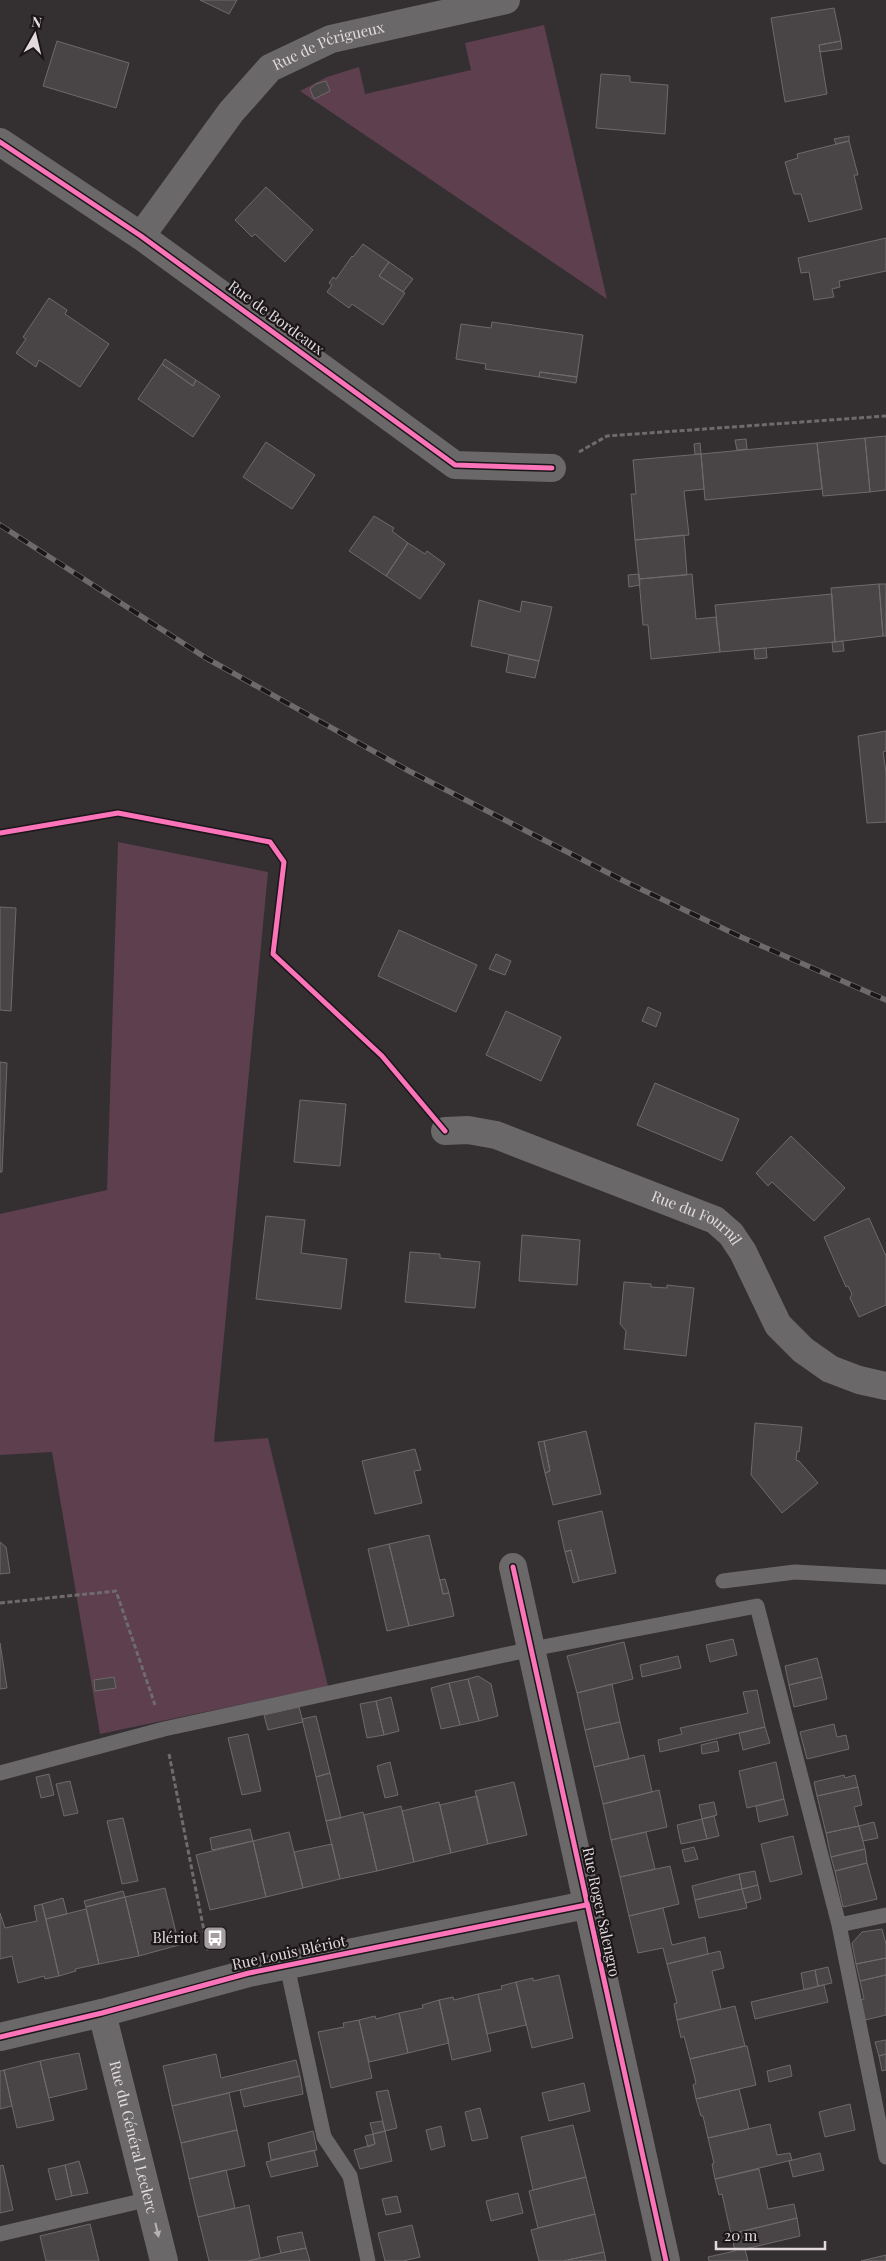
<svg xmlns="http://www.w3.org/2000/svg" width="886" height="2261" viewBox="0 0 886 2261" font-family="'Playfair Display',serif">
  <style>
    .green { fill: #5d3f4e }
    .building { fill: #494547; stroke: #6e696b }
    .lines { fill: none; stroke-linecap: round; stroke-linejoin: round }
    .path { stroke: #6f6b6c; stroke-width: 3; stroke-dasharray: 5 2.5; stroke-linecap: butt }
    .service { stroke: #6b6869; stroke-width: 15 }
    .minor { stroke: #6b6869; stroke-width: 28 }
    .rail-casing { stroke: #6d6a6c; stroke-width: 5.5 }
    .rail { stroke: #1b1618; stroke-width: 4; stroke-dasharray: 11; stroke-linecap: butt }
    .cycleway-casing { stroke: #1b1618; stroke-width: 8 }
    .cycleway { stroke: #fb73b8; stroke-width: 5 }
    .oneway { fill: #b8b2b5 }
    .labels { text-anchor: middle; stroke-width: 4.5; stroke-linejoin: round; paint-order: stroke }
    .street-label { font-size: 15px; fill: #e2dade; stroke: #1b1618 }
    .poi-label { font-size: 15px; fill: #e2dade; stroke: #1b1618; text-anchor: end }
  </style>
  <rect width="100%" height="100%" fill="#342f31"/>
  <path class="green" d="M544,25L607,299L300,91L327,77L359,67L365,94L471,70L465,43Z
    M118,842L268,872L214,1442L268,1438L328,1686L100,1734L52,1452L0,1455V1214L107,1190Z"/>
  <path class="building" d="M200,0H237L229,14Z
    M834,8L841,41L819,45L827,94L785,102L771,18Z
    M57,41L129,63L116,108L43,86Z
    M841,41L842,49L820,52L819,45Z
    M601,74L630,76V82L668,85L665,134L596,128Z
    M326,81L330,91L314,99L310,89L316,84Z
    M849,136V141L836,144L834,139Z
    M849,141L858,175H854L862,209L809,222L801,194H794L785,162L798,158L797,154Z
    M266,187L313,230L285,262L255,234L252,237L235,220Z
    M886,238V271L839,281L840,287L832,289L834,297L814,300L809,272L801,273L798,258Z
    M363,244L389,262L379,276L405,293L383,325L352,304L349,308L327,292L332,285L329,283L333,277L336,279L352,256L353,257Z
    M389,262L413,279L403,292L379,276Z
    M49,298L67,310L65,314L109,344L80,387L39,360L36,367L16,353L26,339L23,337Z
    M492,322L583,335L577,377L540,372L539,377L485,369L486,364L456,359L461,324L491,328Z
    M165,359L196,380L193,386L162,364Z
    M162,364L193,386L196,380L220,396L193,437L138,399Z
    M540,372L577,377L576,383L539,377Z
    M886,436V490L870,492L865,438Z
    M865,438L870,492L823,496L817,443Z
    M746,439L747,449L737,450L735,440Z
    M266,442L315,475L292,509L243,477Z
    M700,443L701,454H695L694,444Z
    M817,443L822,489L705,500L701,454Z
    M701,454L704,489L684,491L689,535L635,540L631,494H636L633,460Z
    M374,516L394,528L392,531L408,543L386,576L349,551Z
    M684,535L687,575L639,579L635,540Z
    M408,543L425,554L427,551L445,564L420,599L386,576Z
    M639,574L640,585L629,587L628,575Z
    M692,574L696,619L716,617L720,652L651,659L648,625H643L639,579Z
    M879,584H886V636H883Z
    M879,584L883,636L835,642L831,588Z
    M832,594L835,642L720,652L715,605Z
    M479,600L520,612L522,601L552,607L539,661L471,646Z
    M843,641L844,651L833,652L832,642Z
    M766,648L767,658L755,659L754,649Z
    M509,655L539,661L535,678L506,672Z
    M886,731V751L883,752L886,772V822L867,823L858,736Z
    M0,907L16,908L11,1011L0,1010Z
    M399,930L477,965L456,1012L378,976Z
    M496,954L511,961L505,975L489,969Z
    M648,1007L661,1013L656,1027L642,1021Z
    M506,1011L561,1037L541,1081L486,1055Z
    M0,1062L7,1063L2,1172H0Z
    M655,1083L739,1119L722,1161L637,1125Z
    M300,1100L346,1104L340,1166L294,1162Z
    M791,1136L845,1188L814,1221L772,1182L768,1186L756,1173Z
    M266,1216L305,1220L301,1253L347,1259L341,1309L256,1299Z
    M869,1218L886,1256V1305L859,1317L850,1298L852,1294L848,1286L846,1287L824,1237Z
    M522,1235L580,1240L577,1285L519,1281Z
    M410,1252L440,1254V1258L480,1262L475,1308L405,1302Z
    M624,1282L651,1284V1287L667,1288V1285L694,1288L686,1356L624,1349L626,1331L620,1324Z
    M755,1423L802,1427L799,1452L797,1451L796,1460L799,1461L818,1483L782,1513L751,1475Z
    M586,1431L601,1494L553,1505L545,1473L550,1471L544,1441Z
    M544,1441L550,1471L545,1473L538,1442Z
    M415,1449L421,1470L414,1471L422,1503L375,1514L362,1461Z
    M602,1511L616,1573L579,1581L571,1550L565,1552L558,1521Z
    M429,1535L443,1594L449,1593L454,1616L409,1626L389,1544Z
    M0,1542L6,1547L10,1573L0,1574Z
    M389,1544L409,1626L387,1631L368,1549Z
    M571,1550L579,1581L573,1583L565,1552Z
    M445,1579L449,1593L443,1594L440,1580Z
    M733,1639L737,1655L710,1662L706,1645Z
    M624,1642L633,1679L577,1693L567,1656Z
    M0,1643L7,1688L0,1689Z
    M678,1656L681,1668L642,1677L640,1665Z
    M817,1658L822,1677L789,1685L785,1666Z
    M478,1676L491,1684L498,1716L479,1721L468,1679Z
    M114,1677L116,1688L95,1691L94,1680Z
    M822,1677L827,1699L794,1707L789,1685Z
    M468,1679L479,1721L460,1725L449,1683Z
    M449,1683L460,1725L441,1729L431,1688Z
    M612,1684L620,1722L585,1730L577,1693Z
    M757,1690L765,1727L660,1752L658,1740L682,1734L680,1728L748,1713L743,1692Z
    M391,1697L399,1731L384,1735L376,1701Z
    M376,1701L384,1735L367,1738L360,1704Z
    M299,1707L303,1722L268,1730L264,1715Z
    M316,1716L330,1773L316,1777L302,1719Z
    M620,1722L629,1759L594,1767L585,1730Z
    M834,1724L837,1737L846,1735L849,1749L807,1759L800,1732Z
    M765,1727L770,1743L743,1750L739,1733Z
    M248,1734L261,1791L242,1795L228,1738Z
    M717,1741L719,1751L702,1754L701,1745Z
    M644,1755L652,1792L603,1804L594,1767Z
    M390,1762L398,1795L385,1798L377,1766Z
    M776,1762L784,1799L747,1808L739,1771Z
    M330,1773L341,1818L326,1821L316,1777Z
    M49,1774L54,1795L41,1798L36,1777Z
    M844,1775L845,1778L855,1775L858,1787L817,1796L814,1782Z
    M70,1781L78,1813L64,1816L56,1784Z
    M514,1782L527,1835L488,1844L475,1791Z
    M858,1787L862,1805L854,1807L859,1826L826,1833L817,1796Z
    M659,1790L667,1827L611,1840L603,1804Z
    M477,1796L488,1844L451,1853L440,1805Z
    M784,1799L788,1815L759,1822L756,1806Z
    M439,1802L451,1853L414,1862L402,1811Z
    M714,1802L717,1815L702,1819L699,1805Z
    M401,1806L414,1862L377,1871L364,1815Z
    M363,1812L377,1871L340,1879L326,1821Z
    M714,1816L719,1836L707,1839L702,1819Z
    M123,1818L138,1881L122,1884L107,1821Z
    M702,1819L707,1839L681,1844L677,1825Z
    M874,1822L878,1838L863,1841L859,1826Z
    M859,1826L865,1849L831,1857L826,1833Z
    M250,1829L253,1841L212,1850L210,1838Z
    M289,1832L303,1888L266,1897L253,1841Z
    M646,1832L655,1869L620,1877L611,1840Z
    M793,1836L802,1874L770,1882L761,1844Z
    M253,1841L266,1897L210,1910L196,1855Z
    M332,1844L340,1879L303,1888L294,1852Z
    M694,1847L698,1859L685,1862L682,1850Z
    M865,1849L867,1863L835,1871L831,1857Z
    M867,1863L877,1899L843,1907L835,1871Z
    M670,1866L679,1904L629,1916L620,1877Z
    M755,1871L758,1885L742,1889L739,1874Z
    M739,1874L742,1889L695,1900L692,1886Z
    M758,1885L761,1899L746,1903L742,1889Z
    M165,1888L179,1945L139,1956L125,1897Z
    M742,1889L747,1908L699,1918L695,1900Z
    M123,1891L125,1897L86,1907L84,1901Z
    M125,1897L139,1956L99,1964L86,1907Z
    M63,1898L67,1914L46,1919L42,1904Z
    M42,1904L59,1976L45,1979L44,1976L18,1983L12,1956L0,1959V1913L5,1928L37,1921L34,1906Z
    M663,1908L672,1945L705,1937L708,1954L667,1964L663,1948L638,1953L629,1916Z
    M86,1909L99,1964L75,1969L76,1971L59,1976L46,1919Z
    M882,1929L886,1944V1958L856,1964L852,1943L862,1932Z
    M720,1951L724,1968L712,1971L721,2009L677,2020L674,2004L677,2003L667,1964Z
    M886,1958V1975L860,1981L856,1964Z
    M828,1967L832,1983L818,1986L815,1970Z
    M815,1970L818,1986L804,1990L801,1973Z
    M559,1975L573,2038L532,2048L516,1982L533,1978V1981Z
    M886,1975V2015L861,2021L856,2001L864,1999L860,1981Z
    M516,1982L526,2025L487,2034L478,1994L502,1989L501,1986Z
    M824,1985L828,2002L755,2019L751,2002Z
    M478,1994L491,2051L452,2060L439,2000L453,1997L454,2000Z
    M439,2000L449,2043L408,2053L399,2013L423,2008L422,2005Z
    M735,2006L745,2046L690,2059L684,2036L681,2038L677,2020Z
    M399,2013L408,2053L369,2062L359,2020L375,2016L376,2019Z
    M359,2020L372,2078L331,2088L318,2032L344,2027L343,2023Z
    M886,2040V2054L879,2056L875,2042Z
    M745,2046H747L756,2085L696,2099L693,2085L696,2083L690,2059Z
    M79,2053L87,2089L49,2098L40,2061Z
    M216,2054L221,2078L296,2060L300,2076L172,2106L163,2066Z
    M886,2054V2070L882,2071L879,2056Z
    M40,2061L54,2120L17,2128L4,2070Z
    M790,2065L792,2076L769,2082L767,2071Z
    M4,2070L12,2106L0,2109V2071Z
    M300,2076L303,2094L244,2107L240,2090Z
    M584,2083L590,2111L549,2121L542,2093Z
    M739,2089L749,2129L708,2138L703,2116H701L696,2099Z
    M388,2090L397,2128L385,2131L376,2092Z
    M229,2093L237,2130L181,2143L172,2106Z
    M850,2104L855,2130L825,2137L819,2112Z
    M480,2108L488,2138L472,2141L465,2112Z
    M382,2121L385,2131L373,2134L370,2123Z
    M770,2124L777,2155L790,2153L792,2160L715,2179L712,2164L714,2163L708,2138Z
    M573,2125L586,2177L533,2190L521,2137Z
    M441,2126L445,2146L431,2150L426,2130Z
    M237,2130L245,2166L189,2179L181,2143Z
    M313,2131L317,2150L271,2160L268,2143Z
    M385,2131L392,2161L360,2169L354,2150L375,2144L373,2134Z
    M373,2134L375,2144L368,2147L365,2136Z
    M314,2150L318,2166L271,2177L266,2162Z
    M820,2153L824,2170L793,2177L789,2161Z
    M79,2161L88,2193L72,2196L65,2165Z
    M3,2165L13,2210L0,2213V2166Z
    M65,2165L72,2196L56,2200L48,2169Z
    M759,2169L768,2209L794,2204L797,2218L731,2234L722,2194L719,2195L715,2179Z
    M226,2170L235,2208L198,2217L189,2179Z
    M586,2177L595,2214L538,2228L529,2191Z
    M518,2193L523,2213L491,2221L486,2201Z
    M397,2196L401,2212L386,2215L382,2199Z
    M249,2205L260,2258L249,2261H209L198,2217Z
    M595,2214L604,2252L563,2261H539L531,2230Z
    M797,2218L800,2236L745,2249L748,2261H709L708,2257L735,2251L731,2234Z
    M90,2224L99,2261H46L40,2236Z
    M412,2225L420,2257L403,2261H385L378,2233Z
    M302,2232L306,2248L281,2253L277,2237Z
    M306,2248L310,2261H249L281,2253Z
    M604,2252L606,2261H568V2260Z
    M886,2255V2261H861Z"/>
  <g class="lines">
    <path class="path" d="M579,452L607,436L886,416
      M0,833L118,813L270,842L284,862L273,954L382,1056L424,1107
      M0,1603L116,1591L155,1705
      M169,1754L208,1951"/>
    <path class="service" d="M723,1581L795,1572L886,1577
      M0,1773L164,1729L532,1649L757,1606L839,1925L886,2157
      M839,1925L886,1915
      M287,1966L324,2137L350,2176L368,2261
      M0,2234L150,2199"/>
    <g class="minor">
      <path d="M0,142L141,236L455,465L552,468"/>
      <path id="s1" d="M141,236L231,112L270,68L331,39L506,0"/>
      <path id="s2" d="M445,1131L468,1130L496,1135L715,1220L731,1234L743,1252L778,1325L803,1350L830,1369L859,1380L886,1386"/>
      <path d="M513,1567L666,2261"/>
      <path id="s3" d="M102,2013L164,2261"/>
      <path d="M0,2037L102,2013L249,1973L586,1905"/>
    </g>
    <g class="rail-casing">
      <path id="rail" d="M0,525L206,658L409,771L626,882L741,937L886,1000"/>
    </g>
    <use href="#rail" class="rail"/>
    <g class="cycleway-casing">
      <path id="cycleway" d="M0,142L141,236L455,465L552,468
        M0,833L118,813L270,842L284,862L273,954L382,1056L445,1131
        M513,1567L666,2261
        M0,2037L102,2013L249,1973L586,1905"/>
    </g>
    <use href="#cycleway" class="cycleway"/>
  </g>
  <defs><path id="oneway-solid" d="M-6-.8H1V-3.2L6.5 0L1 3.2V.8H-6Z" transform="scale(1.25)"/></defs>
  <use class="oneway" href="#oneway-solid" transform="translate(157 2230) rotate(77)"/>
  <defs>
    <g id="bus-square" transform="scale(1.25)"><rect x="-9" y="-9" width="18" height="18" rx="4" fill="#a59ea1" stroke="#1b1618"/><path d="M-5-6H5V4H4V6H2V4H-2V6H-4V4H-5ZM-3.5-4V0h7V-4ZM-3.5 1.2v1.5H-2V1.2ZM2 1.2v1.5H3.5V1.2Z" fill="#fff"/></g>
  </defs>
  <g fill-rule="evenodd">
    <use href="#bus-square" x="215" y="1938"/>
  </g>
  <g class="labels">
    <g class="street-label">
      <text dy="5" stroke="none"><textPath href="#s1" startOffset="275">Rue de Périgueux</textPath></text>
      <text transform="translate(276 318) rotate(36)" y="5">Rue de Bordeaux</text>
      <text dy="5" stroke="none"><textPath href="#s2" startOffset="269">Rue du Fournil</textPath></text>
      <text transform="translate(601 1912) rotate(78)" y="5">Rue Roger Salengro</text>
      <text transform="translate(289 1953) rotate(-12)" y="5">Rue Louis Blériot</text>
      <text dy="5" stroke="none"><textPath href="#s3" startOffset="128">Rue du Général Leclerc</textPath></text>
    </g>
    <g class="poi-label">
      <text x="198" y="1943">Blériot</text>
    </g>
  </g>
  <g transform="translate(35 35) rotate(8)" stroke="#1b1618" stroke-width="4" paint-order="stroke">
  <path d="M0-4L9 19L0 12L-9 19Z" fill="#e2dade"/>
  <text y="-8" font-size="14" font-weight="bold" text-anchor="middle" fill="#e2dade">N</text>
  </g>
  <path d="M716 2241v8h109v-8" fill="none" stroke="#e2dade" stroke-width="2.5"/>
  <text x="724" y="2241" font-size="15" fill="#e2dade" stroke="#1b1618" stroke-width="4" paint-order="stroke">20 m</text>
</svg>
